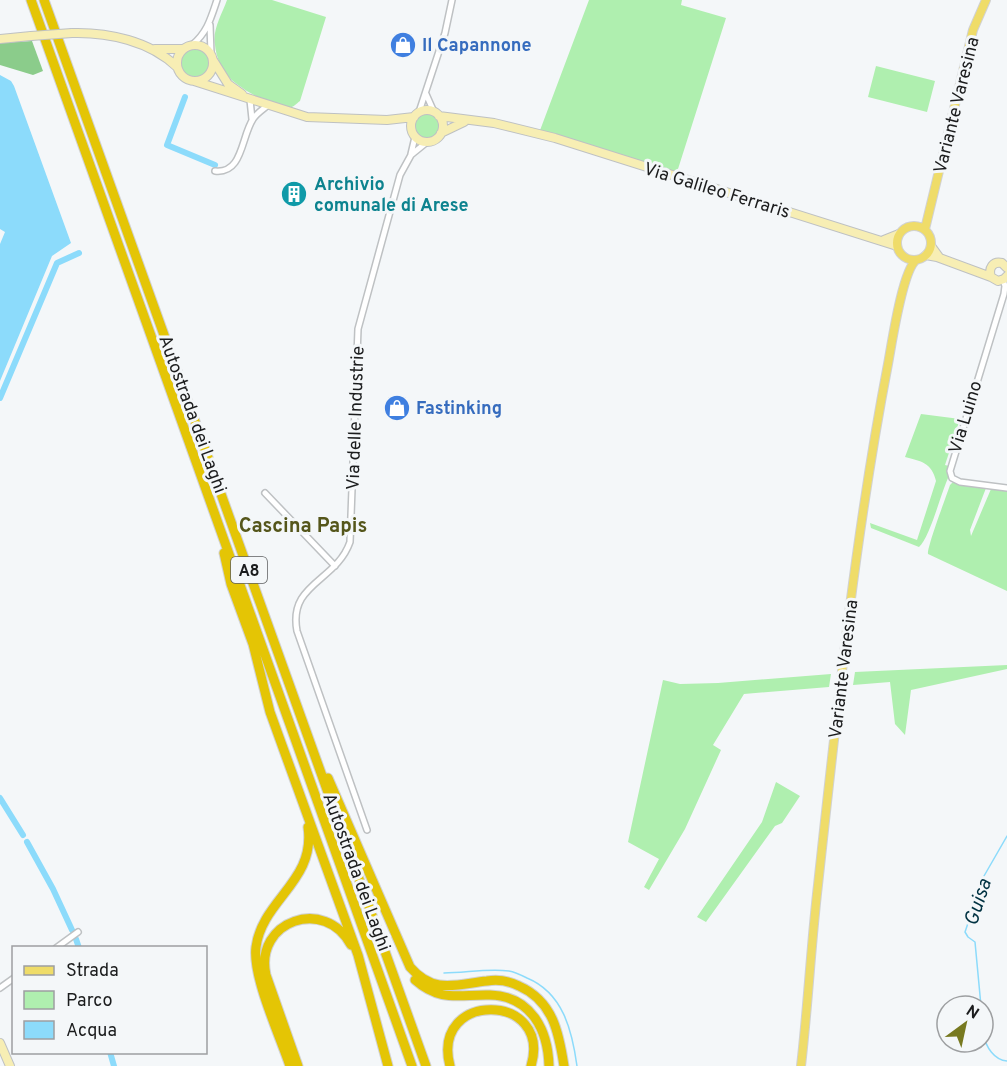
<svg xmlns="http://www.w3.org/2000/svg" width="1007" height="1066" viewBox="0 0 1007 1066" font-family="Overpass,sans-serif">
  <style>
    .green { fill: #afefaf }
    .forest { fill: #8bcc8b }
    .water { fill: #8cdbfb }
    .lines { fill: none; stroke-linecap: round; stroke-linejoin: round }
    .stream { stroke: #8cdbfb; stroke-width: 1.5 }
    .canal { stroke: #8cdbfb; stroke-width: 6 }
    .street-casing { stroke: #bec1c3; stroke-width: 8 }
    .secondary-casing { stroke: #bec1c3; stroke-width: 10 }
    .primary-casing { stroke: #d1d2d2; stroke-width: 10 }
    .highway-casing { stroke: #d1d2d2; stroke-width: 11 }
    .street { stroke: #fff; stroke-width: 5 }
    .secondary { stroke: #f7eeb4; stroke-width: 8 }
    .primary { stroke: #efdc69; stroke-width: 8 }
    .highway { stroke: #e4c505; stroke-width: 9 }
    .secondary-bridge-casing { stroke: #bec1c3; stroke-width: 10; stroke-linecap: butt }
    .secondary-bridge { stroke: #f7eeb4; stroke-width: 8 }
    .labels { text-anchor: middle; stroke-width: 6; stroke-linejoin: round; paint-order: stroke }
    .shield { fill: #f4f7f9; stroke: #5c5e5f; stroke-width: 1.5 }
    .shield-label { font-size: 16px; font-weight: bold; fill: #1b1c1d }
    .shop-label { font-size: 18px; font-weight: bold; fill: #366cbe; stroke: #f4f7f9; text-anchor: start }
    .street-label { font-size: 18px; fill: #1b1c1d; stroke: #f4f7f9 }
    .culture-label { font-size: 18px; font-weight: bold; fill: #0d838f; stroke: #f4f7f9; text-anchor: start }
    .neighbourhood-label { font-size: 20px; font-weight: bold; fill: #55561b; stroke: #f4f7f9 }
    .water-label { font-size: 20px; font-style: italic; fill: #003242; stroke: #f4f7f9 }
  </style>
  <rect width="100%" height="100%" fill="#f4f7f9"/>
  <path class="green" d="M227,0H272L326,17L300,101C296,104 294,107 288,108C274,108 236,87 227,75C220,66 216,56 215,45C212,30 222,14 227,0Z
    M589,0H682L681,5L726,18L678,169L674,175L539,133Z
    M181 63a14 14 0 1 1 28 0a14 14 0 1 1-28 0Z
    M876,66L935,81L927,112L868,97Z
    M414 126a13 13 0 1 1 26 0a13 13 0 1 1-26 0Z
    M921,414L960,419L945,465L949,466L947,471L949,476C941,492 930,538 919,547L871,528L870,523L917,540L936,481C932,463 921,461 905,457Z
    M953,482L960,485L986,488L970,530L971,536L991,489L1007,491V591L928,554C927,547 946,497 950,485Z
    M1007,665V669L911,690L905,735L895,724L890,682L853,685L855,672Z
    M831,674L829,687L744,694L713,745L721,750L685,829L649,890L644,887L659,859L628,842L663,680L680,684L718,683Z
    M776,782L800,796L782,823L775,826L706,922L697,917L762,822Z"/>
  <path class="forest" d="M32,41L43,71L33,75L0,65V43Z"/>
  <path class="water" d="M0,75L11,81L14,86L71,243L52,256L0,381V244L5,232L0,229Z"/>
  <g class="lines">
    <path class="stream" d="M444,973C465,973 488,968 509,971C515,972 521,975 527,978C563,993 572,1030 577,1066
      M981,1006L975,942L968,937L965,932L984,876L1007,836
      M983,1019V1021
      M983,1034C986,1047 994,1060 1007,1061"/>
    <path class="canal" d="M185,97L167,145L215,165
      M0,398L57,263L79,253
      M0,798L23,835
      M27,842L53,889L72,930
      M76,939L79,948
      M110,1052L114,1066"/>
    <g class="street-casing">
      <path id="street" d="M210,25L211,54
        M192,45C207,33 211,18 217,0
        M426,94L434,112
        M250,100L252,119
        M419,112L445,33L452,0
        M411,154L415,137
        M215,171C243,174 241,137 253,119C256,114 262,110 267,106
        M1003,280L1005,286L1004,294L950,471L952,478L960,482L1007,488
        M265,493L335,566
        M367,830L297,631C288,583 336,582 350,542L358,329L400,175L411,155L427,142
        M56,948L78,932
        M0,988L14,978"/>
    </g>
    <g class="secondary-casing">
      <path id="secondary" d="M72,33C108,32 150,41 177,67
        M0,39L31,36
        M177 63a18 18 0 1 1 36 0a18 18 0 1 1-36 0Z
        M155,49H183
        M213,60L228,84L242,94
        M194,81L307,117L387,120L414,117
        M411 126a16 16 0 1 1 32 0a16 16 0 1 1-32 0Z
        M439,116L494,123L555,138L897,246
        M441,133L464,122
        M884,240L899,234
        M931,246L939,257
        M926,255L937,257L991,277
        M1007,268L1002,263C993,261 988,268 991,277L998,281L1004,279L1007,276
        M0,1043L10,1066"/>
    </g>
    <g class="primary-casing">
      <path id="primary" d="M897 243a17 17 0 1 1 34 0a17 17 0 1 1-34 0Z
        M925,229L973,30L986,0
        M801,1066C808,1006 811,945 818,885C837,711 855,536 888,364C892,343 902,272 916,260"/>
    </g>
    <g class="highway-casing">
      <path id="highway" d="M31,0L412,1066
        M44,0L426,1066
        M224,553L231,584L253,644L270,712L358,955L388,1066
        M328,778L410,967C434,995 457,984 487,981C498,979 509,981 519,986C553,1001 559,1033 564,1066
        M415,980C441,1003 460,994 490,995C531,996 548,1030 549,1066
        M290,1066C280,1036 252,976 256,947C262,900 316,881 308,827
        M298,1066L266,975C254,921 325,896 351,945
        M450,1066C430,990 553,992 531,1066"/>
    </g>
    <use href="#street" class="street"/>
    <use href="#secondary" class="secondary"/>
    <use href="#primary" class="primary"/>
    <use href="#highway" class="highway"/>
    <g class="secondary-bridge-casing">
      <path id="secondary-bridge" d="M31,36L72,33"/>
    </g>
    <use href="#secondary-bridge" class="secondary-bridge"/>
  </g>
  <defs>
    <g id="shop-disc" transform="scale(1.35)"><circle r="9.5" fill="#3f7fe0" stroke="#f4f7f9"/><path d="M-5-2.5h2.3a2.7 3.5 0 0 1 5.4 0H5L5.5 6h-11ZM-1.5-2.5h3a1.5 2.3 0 0 0-3 0Z" fill="#fff"/></g>
    <g id="building-disc" transform="scale(1.35)"><circle r="9.5" fill="#0f9aa8" stroke="#f4f7f9"/><path d="M-4-6H4V6H1V3H-1V6H-4ZM-2.5-4.3h1.7v1.8h-1.7ZM.8-4.3h1.7v1.8H.8ZM-2.5-1h1.7V.8h-1.7ZM.8-1h1.7V.8H.8Z" fill="#fff"/></g>
  </defs>
  <g fill-rule="evenodd">
    <use href="#shop-disc" x="403" y="45"/>
    <use href="#building-disc" x="294" y="194"/>
    <use href="#shop-disc" x="397" y="408"/>
  </g>
  <g class="labels">
    <rect class="shield" x="231" y="557" width="36" height="26" rx="4.5"/>
    <g class="shield-label">
      <text x="249" y="576">A8</text>
    </g>
    <g class="shop-label">
      <text x="422" y="51">Il Capannone</text>
      <text x="416" y="414">Fastinking</text>
    </g>
    <g class="street-label">
      <text transform="translate(956 105) rotate(-76)" y="6">Variante Varesina</text>
      <text transform="translate(717 190) rotate(17)" y="6">Via Galileo Ferraris</text>
      <text transform="translate(193 414) rotate(70)" y="6">Autostrada dei Laghi</text>
      <text transform="translate(965 417) rotate(-73)" y="6">Via Luino</text>
      <text transform="translate(355 418) rotate(-88)" y="6">Via delle Industrie</text>
      <text transform="translate(843 669) rotate(-83)" y="6">Variante Varesina</text>
      <text transform="translate(357 872) rotate(70)" y="6">Autostrada dei Laghi</text>
    </g>
    <g class="culture-label">
      <text x="314" y="190">Archivio<tspan x="314" dy="21">comunale di Arese</tspan></text>
    </g>
    <g class="neighbourhood-label">
      <text x="303" y="532">Cascina Papis</text>
    </g>
    <g class="water-label">
      <text transform="translate(977 902) rotate(-72)" y="7">Guisa</text>
    </g>
  </g>
  <rect x="12" y="946" width="195" height="108" fill="#f4f7f9" stroke="#9d9fa1" stroke-width="1.5"/>
  <rect x="24" y="966" width="30" height="9" fill="#efdc69" stroke="#9d9fa1" stroke-width="1.5"/>
  <text x="66" y="976" font-size="18" fill="#1b1c1d">Strada</text>
  <rect x="24" y="991" width="30" height="18" fill="#afefaf" stroke="#9d9fa1" stroke-width="1.5"/>
  <text x="66" y="1006" font-size="18" fill="#1b1c1d">Parco</text>
  <rect x="24" y="1021" width="30" height="18" fill="#8cdbfb" stroke="#9d9fa1" stroke-width="1.5"/>
  <text x="66" y="1036" font-size="18" fill="#1b1c1d">Acqua</text>
  <g transform="translate(965 1024) rotate(33)"><circle r="28" fill="#f4f7f9" stroke="#9d9fa1" stroke-width="1.5"/>
  <path d="M0-4.5L10 22L0 15L-10 22Z" fill="#777920"/>
  <text y="-9" font-size="16" font-weight="bold" text-anchor="middle" fill="#1b1c1d">N</text>
  </g>
</svg>
